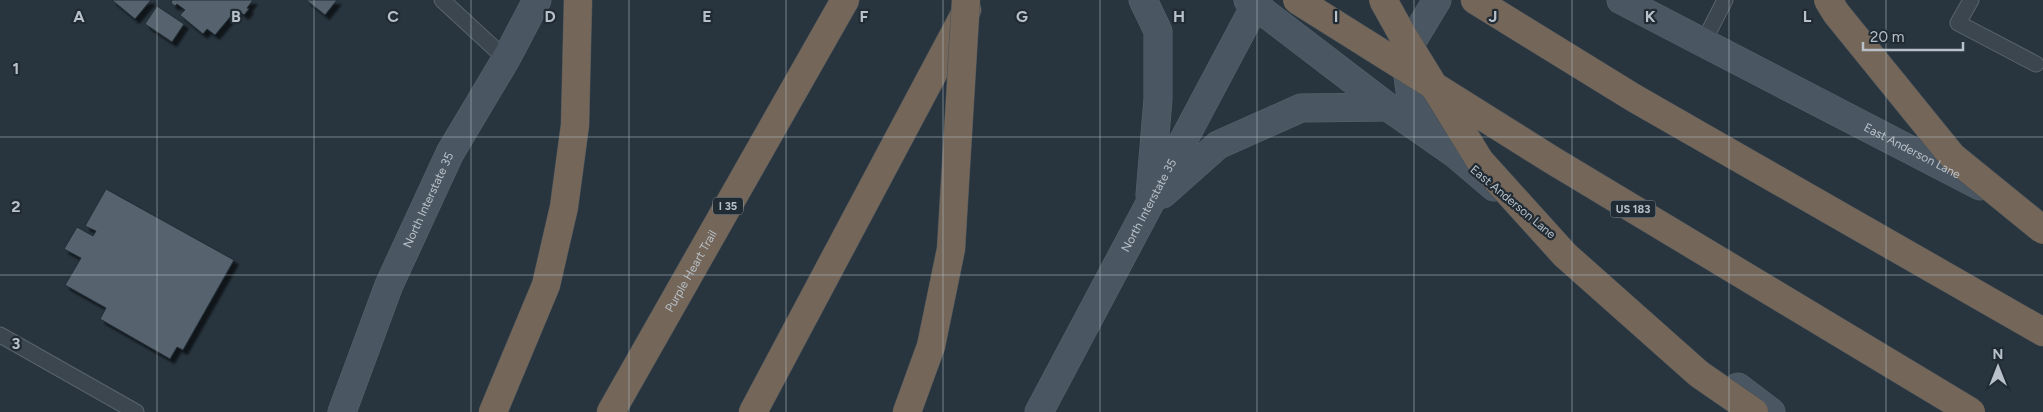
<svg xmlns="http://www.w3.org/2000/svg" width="2043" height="412" viewBox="0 0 2043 412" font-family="Figtree,sans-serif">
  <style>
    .building { fill: #56636e; stroke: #222d36; filter: url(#shadow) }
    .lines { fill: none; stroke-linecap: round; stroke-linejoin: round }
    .service-casing { stroke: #59646c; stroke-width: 17 }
    .secondary-casing { stroke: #59646c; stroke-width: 29 }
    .motorway-casing { stroke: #465159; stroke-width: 29 }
    .service { stroke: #3c464f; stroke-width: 15 }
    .secondary { stroke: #4a5661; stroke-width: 28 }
    .motorway { stroke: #746659; stroke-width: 28 }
    .motorway-bridge-casing { stroke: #465159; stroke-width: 29; stroke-linecap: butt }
    .motorway-bridge { stroke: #746659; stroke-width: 28 }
    .grid { fill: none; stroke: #b8c1c9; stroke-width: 1; stroke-opacity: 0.55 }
    .labels { text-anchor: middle; stroke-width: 4.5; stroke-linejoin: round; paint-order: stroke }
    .shield { fill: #202b34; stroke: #8a949c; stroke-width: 1 }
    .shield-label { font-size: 11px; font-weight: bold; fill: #b8c1c9 }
    .street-label { font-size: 12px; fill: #b8c1c9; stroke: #202b34 }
    .grid-label { font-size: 16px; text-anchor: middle; font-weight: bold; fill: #b8c1c9; stroke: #202b34; stroke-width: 4.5; stroke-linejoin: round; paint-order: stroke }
  </style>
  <defs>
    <filter id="shadow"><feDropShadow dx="4.5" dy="4.5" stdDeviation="1" flood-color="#0009"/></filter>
  </defs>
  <rect width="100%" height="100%" fill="#28353f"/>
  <path class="building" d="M112,0H151L135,19Z
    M172,0H253L247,8L249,9L244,15L237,9L215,35L207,29L203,34L180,15L185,10L177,4L175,6L171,3Z
    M306,0H337L325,15Z
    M157,6L184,24L172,42L145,24Z
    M106,189L234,260L183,350L177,347L170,359L100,319L106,308L65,285L81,258L64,249L77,227L93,236L96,231L85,226Z"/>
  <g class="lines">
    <g class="service-casing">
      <path id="service" d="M442,0L506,59
        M1971,0L1958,23L2036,64
        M1703,43L1725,0
        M0,335L136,412"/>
    </g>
    <g class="secondary-casing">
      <g id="secondary">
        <path d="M1143,0L1158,31V99L1150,195"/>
        <path d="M1248,0L1388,107L1454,153L1494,187"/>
        <path id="s1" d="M1621,0L1980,186"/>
        <path d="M1436,131L1411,99L1405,53L1437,0"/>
        <path d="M1163,194L1218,145L1301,108L1388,107"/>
        <path d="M1738,387L1771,412"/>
        <path id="s2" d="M342,412L389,285L450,153L506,59L537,0"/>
        <path id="s3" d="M1039,412L1258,0"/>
      </g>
    </g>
    <g class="motorway-casing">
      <g id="motorway">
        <path d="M1475,0L1634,98L2043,332"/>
        <path d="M493,412L546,285L564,207L575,125L578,0"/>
        <path id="s4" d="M611,412L845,0"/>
        <path d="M753,412L967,10"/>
        <path d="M907,412L931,346"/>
      </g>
    </g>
    <use href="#service" class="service"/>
    <use href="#secondary" class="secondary"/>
    <use href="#motorway" class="motorway"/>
    <g class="motorway-bridge-casing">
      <path id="motorway-bridge" d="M1297,0L1552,160L1971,412
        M1383,0L1402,34L1480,161L1565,255L1699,374L1754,412
        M1828,0L1836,13L1952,156L2043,230
        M931,346L951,249L966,0"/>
    </g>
    <use href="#motorway-bridge" class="motorway-bridge"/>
  </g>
  <path class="grid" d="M157,0V412M314,0V412M471,0V412M629,0V412M786,0V412M943,0V412M1100,0V412M1257,0V412M1414,0V412M1572,0V412M1729,0V412M1886,0V412M0,137H2043M0,275H2043"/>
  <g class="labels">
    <g class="shield">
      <rect x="713" y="197.5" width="30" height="17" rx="4"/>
      <rect x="1610.5" y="200.5" width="45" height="17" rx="4"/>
    </g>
    <g class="shield-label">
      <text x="728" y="210">I 35</text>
      <text x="1633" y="213">US 183</text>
    </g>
    <g class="street-label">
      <text dy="4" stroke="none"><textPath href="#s1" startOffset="328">East Anderson Lane</textPath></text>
      <text dy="4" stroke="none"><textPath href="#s2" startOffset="229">North Interstate 35</textPath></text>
      <text transform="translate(1513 202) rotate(40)" y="4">East Anderson Lane</text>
      <text dy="4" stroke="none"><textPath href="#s3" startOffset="234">North Interstate 35</textPath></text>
      <text dy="4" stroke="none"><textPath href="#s4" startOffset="162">Purple Heart Trail</textPath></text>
    </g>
  </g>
  <g class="grid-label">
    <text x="79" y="22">A</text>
    <text x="236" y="22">B</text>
    <text x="393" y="22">C</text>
    <text x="550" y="22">D</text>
    <text x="707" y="22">E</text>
    <text x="864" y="22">F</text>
    <text x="1022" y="22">G</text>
    <text x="1179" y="22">H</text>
    <text x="1336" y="22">I</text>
    <text x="1493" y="22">J</text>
    <text x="1650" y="22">K</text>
    <text x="1807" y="22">L</text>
    <text x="16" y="74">1</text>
    <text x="16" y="212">2</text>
    <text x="16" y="349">3</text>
  </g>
  <g transform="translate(1998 367)" stroke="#202b34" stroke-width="4" paint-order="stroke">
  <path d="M0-4L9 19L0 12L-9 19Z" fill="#b8c1c9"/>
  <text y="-8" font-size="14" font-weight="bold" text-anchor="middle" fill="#b8c1c9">N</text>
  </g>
  <path d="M1863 42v8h100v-8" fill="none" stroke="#b8c1c9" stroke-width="2.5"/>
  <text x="1870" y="42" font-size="15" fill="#b8c1c9" stroke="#202b34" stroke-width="4" paint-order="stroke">20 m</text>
</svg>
